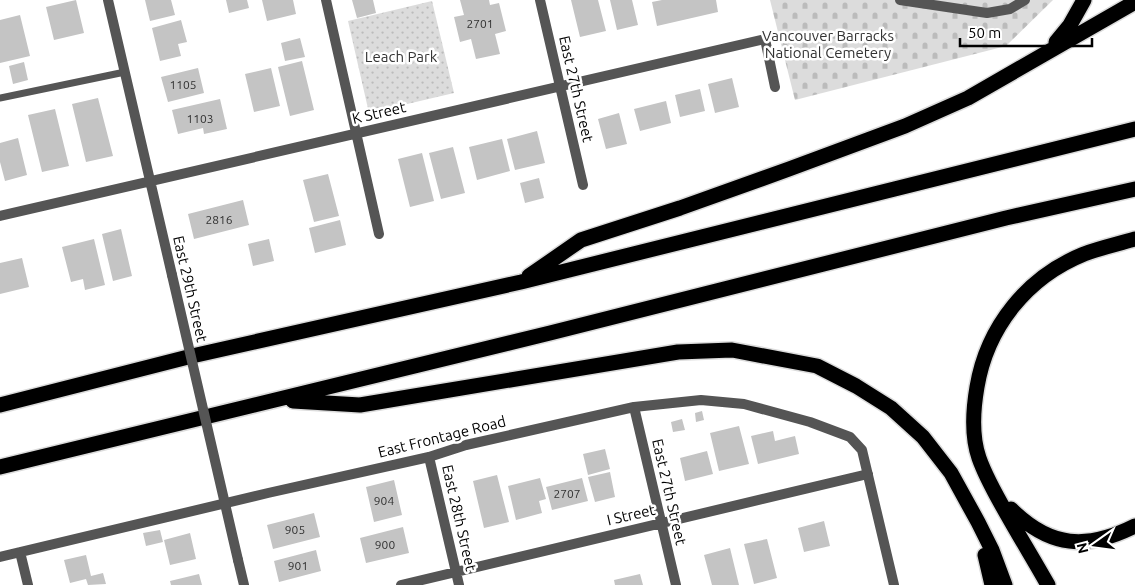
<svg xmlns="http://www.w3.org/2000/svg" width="1135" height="585" viewBox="0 0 1135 585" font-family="Ubuntu,sans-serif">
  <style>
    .grass { fill: url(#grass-dots) }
    .cemetery { fill: url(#cemetery-stones) }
    .building { fill: #c4c4c4 }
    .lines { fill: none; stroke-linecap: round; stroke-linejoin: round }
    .highway-casing { stroke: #dbdbdb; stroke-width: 18 }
    .lane { stroke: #555; stroke-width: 7 }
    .street { stroke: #555; stroke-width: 10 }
    .highway { stroke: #000; stroke-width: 15 }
    .street-bridge { stroke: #555; stroke-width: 10 }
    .labels { text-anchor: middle; stroke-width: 5; stroke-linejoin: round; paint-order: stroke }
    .number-label { font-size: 12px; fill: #313131 }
    .park-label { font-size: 15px; fill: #333; stroke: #fff }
    .street-label { font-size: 15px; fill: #000; stroke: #fff }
  </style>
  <defs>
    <pattern id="grass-dots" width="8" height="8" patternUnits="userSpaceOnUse" patternTransform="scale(1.25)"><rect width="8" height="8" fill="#dcdcdc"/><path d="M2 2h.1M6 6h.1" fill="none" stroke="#bbb" stroke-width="1.8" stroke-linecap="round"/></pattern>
    <pattern id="cemetery-stones" width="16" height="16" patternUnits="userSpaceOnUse" patternTransform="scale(1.25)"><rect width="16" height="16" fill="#dcdcdc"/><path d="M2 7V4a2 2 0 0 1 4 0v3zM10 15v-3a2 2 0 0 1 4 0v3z" fill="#bbb"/></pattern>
  </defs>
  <rect width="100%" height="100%" fill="#fff"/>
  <path class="grass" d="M432,1L454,93L369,113L348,21Z"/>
  <path class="cemetery" d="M770,0H1053L1006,46L795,100Z"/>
  <path class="building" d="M76,0L84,33L54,40L46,7Z
    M145,0H171L175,15L150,21Z
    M226,0H247L249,8L229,13Z
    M262,0H293L296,14L267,21Z
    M352,0H373L376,13L357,18Z
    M460,0H489L490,5L499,3L506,31L495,34L500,54L476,59L471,39L460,42L454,17L464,15Z
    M571,0H598L606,31L580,37Z
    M610,0H632L638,25L617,30Z
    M662,0H716L718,12L657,26L652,2Z
    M20,15L30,56L0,63V20Z
    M181,20L187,42L178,44L181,56L160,61L152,28Z
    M300,38L305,57L285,61L281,43Z
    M302,61L314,110L290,116L278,67Z
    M24,62L28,80L13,84L9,66Z
    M198,68L204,93L168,102L161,77Z
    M271,68L280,106L254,112L245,74Z
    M732,78L739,107L715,113L708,84Z
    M700,89L705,111L680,117L675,95Z
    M98,98L113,156L86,162L72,104Z
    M220,99L227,129L204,134L203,128L178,134L172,110Z
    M666,101L671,123L640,131L634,109Z
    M55,109L69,166L42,172L28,115Z
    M619,113L627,144L606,149L598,119Z
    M537,131L545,163L515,170L507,139Z
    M18,138L27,175L5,181L0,162V143Z
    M502,139L510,171L477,180L469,147Z
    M453,147L465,193L441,199L429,153Z
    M422,153L434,201L410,207L398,159Z
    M328,174L339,216L314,222L303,180Z
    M539,178L544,198L525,203L520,183Z
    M243,200L249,225L194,239L188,214Z
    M340,220L346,245L315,253L309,228Z
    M121,229L132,276L113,281L102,234Z
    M94,239L105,285L85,290L83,279L71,282L62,247Z
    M269,239L274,261L253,266L248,244Z
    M22,258L29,287L0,294V263Z
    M702,411L704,420L696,422L695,413Z
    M682,419L685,430L673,432L671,422Z
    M739,426L749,464L719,471L710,433Z
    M773,431L775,441L795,436L799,454L758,464L751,436Z
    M605,449L610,469L588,475L583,454Z
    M707,451L713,474L685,481L680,458Z
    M610,472L615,497L595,502L588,477Z
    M497,475L509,522L484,528L473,481Z
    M540,478L546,499L539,501L542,513L516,520L508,486Z
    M582,478L588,501L552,510L546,487Z
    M394,480L402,515L374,522L366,487Z
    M314,513L320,537L273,549L267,525Z
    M824,521L830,546L804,552L798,528Z
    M403,527L409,553L366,563L360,538Z
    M160,530L163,542L146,546L143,533Z
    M190,533L196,559L170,565L164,540Z
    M767,539L777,578L754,584L744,544Z
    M730,548L739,585H712L704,555Z
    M316,550L321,571L279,582L274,561Z
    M86,555L91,576L103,573L106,584L88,585L86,579L70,583L64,560Z
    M199,574L202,585H171L170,581Z
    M640,574L643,585H615L614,580Z"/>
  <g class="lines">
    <g class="highway-casing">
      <path id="highway" d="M1056,42L1070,25L1084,0
        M529,276L581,240L680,208L789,169L905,126L968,98L1135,2
        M293,401L360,405L678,352L732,350L817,366L856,386L891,408L923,437L951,473L978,522L992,550L1005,585
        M0,405L192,356L521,282L1135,129
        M0,467L550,333L1006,218L1135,189
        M1011,509C1050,548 1087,550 1135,526
        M985,555L992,585
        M1048,585C1035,562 1021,539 1008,516C997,497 986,478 979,458C971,435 973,410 977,387C987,327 1027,277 1084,254C1100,248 1118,244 1135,239"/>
    </g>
    <path class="lane" d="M0,98L125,72"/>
    <path class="street" d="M108,0L172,275
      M326,0L379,234
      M540,0L583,185
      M900,0L987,13L1010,9L1025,0
      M0,216L765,39L775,87
      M634,407L676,585
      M429,457L459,585
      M20,552L28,585
      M0,557L268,493L429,457L466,445L634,407L701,400L744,404L810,422L850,437L862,450L894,585
      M238,560L244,585
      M401,585L868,474"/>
    <use href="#highway" class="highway"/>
    <path class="street-bridge" d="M172,275L238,560"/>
  </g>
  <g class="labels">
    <g class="number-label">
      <text x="480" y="28">2701</text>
      <text x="183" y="89">1105</text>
      <text x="200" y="123">1103</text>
      <text x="219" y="224">2816</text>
      <text x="567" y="498">2707</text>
      <text x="384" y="505">904</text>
      <text x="295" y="534">905</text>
      <text x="385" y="549">900</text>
      <text x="298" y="570">901</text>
    </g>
    <g class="park-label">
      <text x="828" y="41">Vancouver Barracks<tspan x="828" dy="17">National Cemetery</tspan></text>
      <text x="401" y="62">Leach Park</text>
    </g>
    <g class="street-label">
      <text transform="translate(576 89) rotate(77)" y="5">East 27th Street</text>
      <text transform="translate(379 113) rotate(-13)" y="5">K Street</text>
      <text transform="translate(190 289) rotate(77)" y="5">East 29th Street</text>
      <text transform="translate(442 437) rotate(-14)" y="5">East Frontage Road</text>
      <text transform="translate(669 492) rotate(77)" y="5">East 27th Street</text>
      <text transform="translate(631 515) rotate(-13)" y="5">I Street</text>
      <text transform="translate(459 518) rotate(77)" y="5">East 28th Street</text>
    </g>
  </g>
  <g transform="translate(1095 545) rotate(256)" stroke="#ffffff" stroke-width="4" paint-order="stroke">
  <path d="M0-4L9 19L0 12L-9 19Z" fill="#000000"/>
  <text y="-8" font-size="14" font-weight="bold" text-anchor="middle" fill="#000000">N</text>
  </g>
  <path d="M960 38v8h132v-8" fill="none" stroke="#000000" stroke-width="2.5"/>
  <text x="968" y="38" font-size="15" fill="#000000" stroke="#ffffff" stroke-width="4" paint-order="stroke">50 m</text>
</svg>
